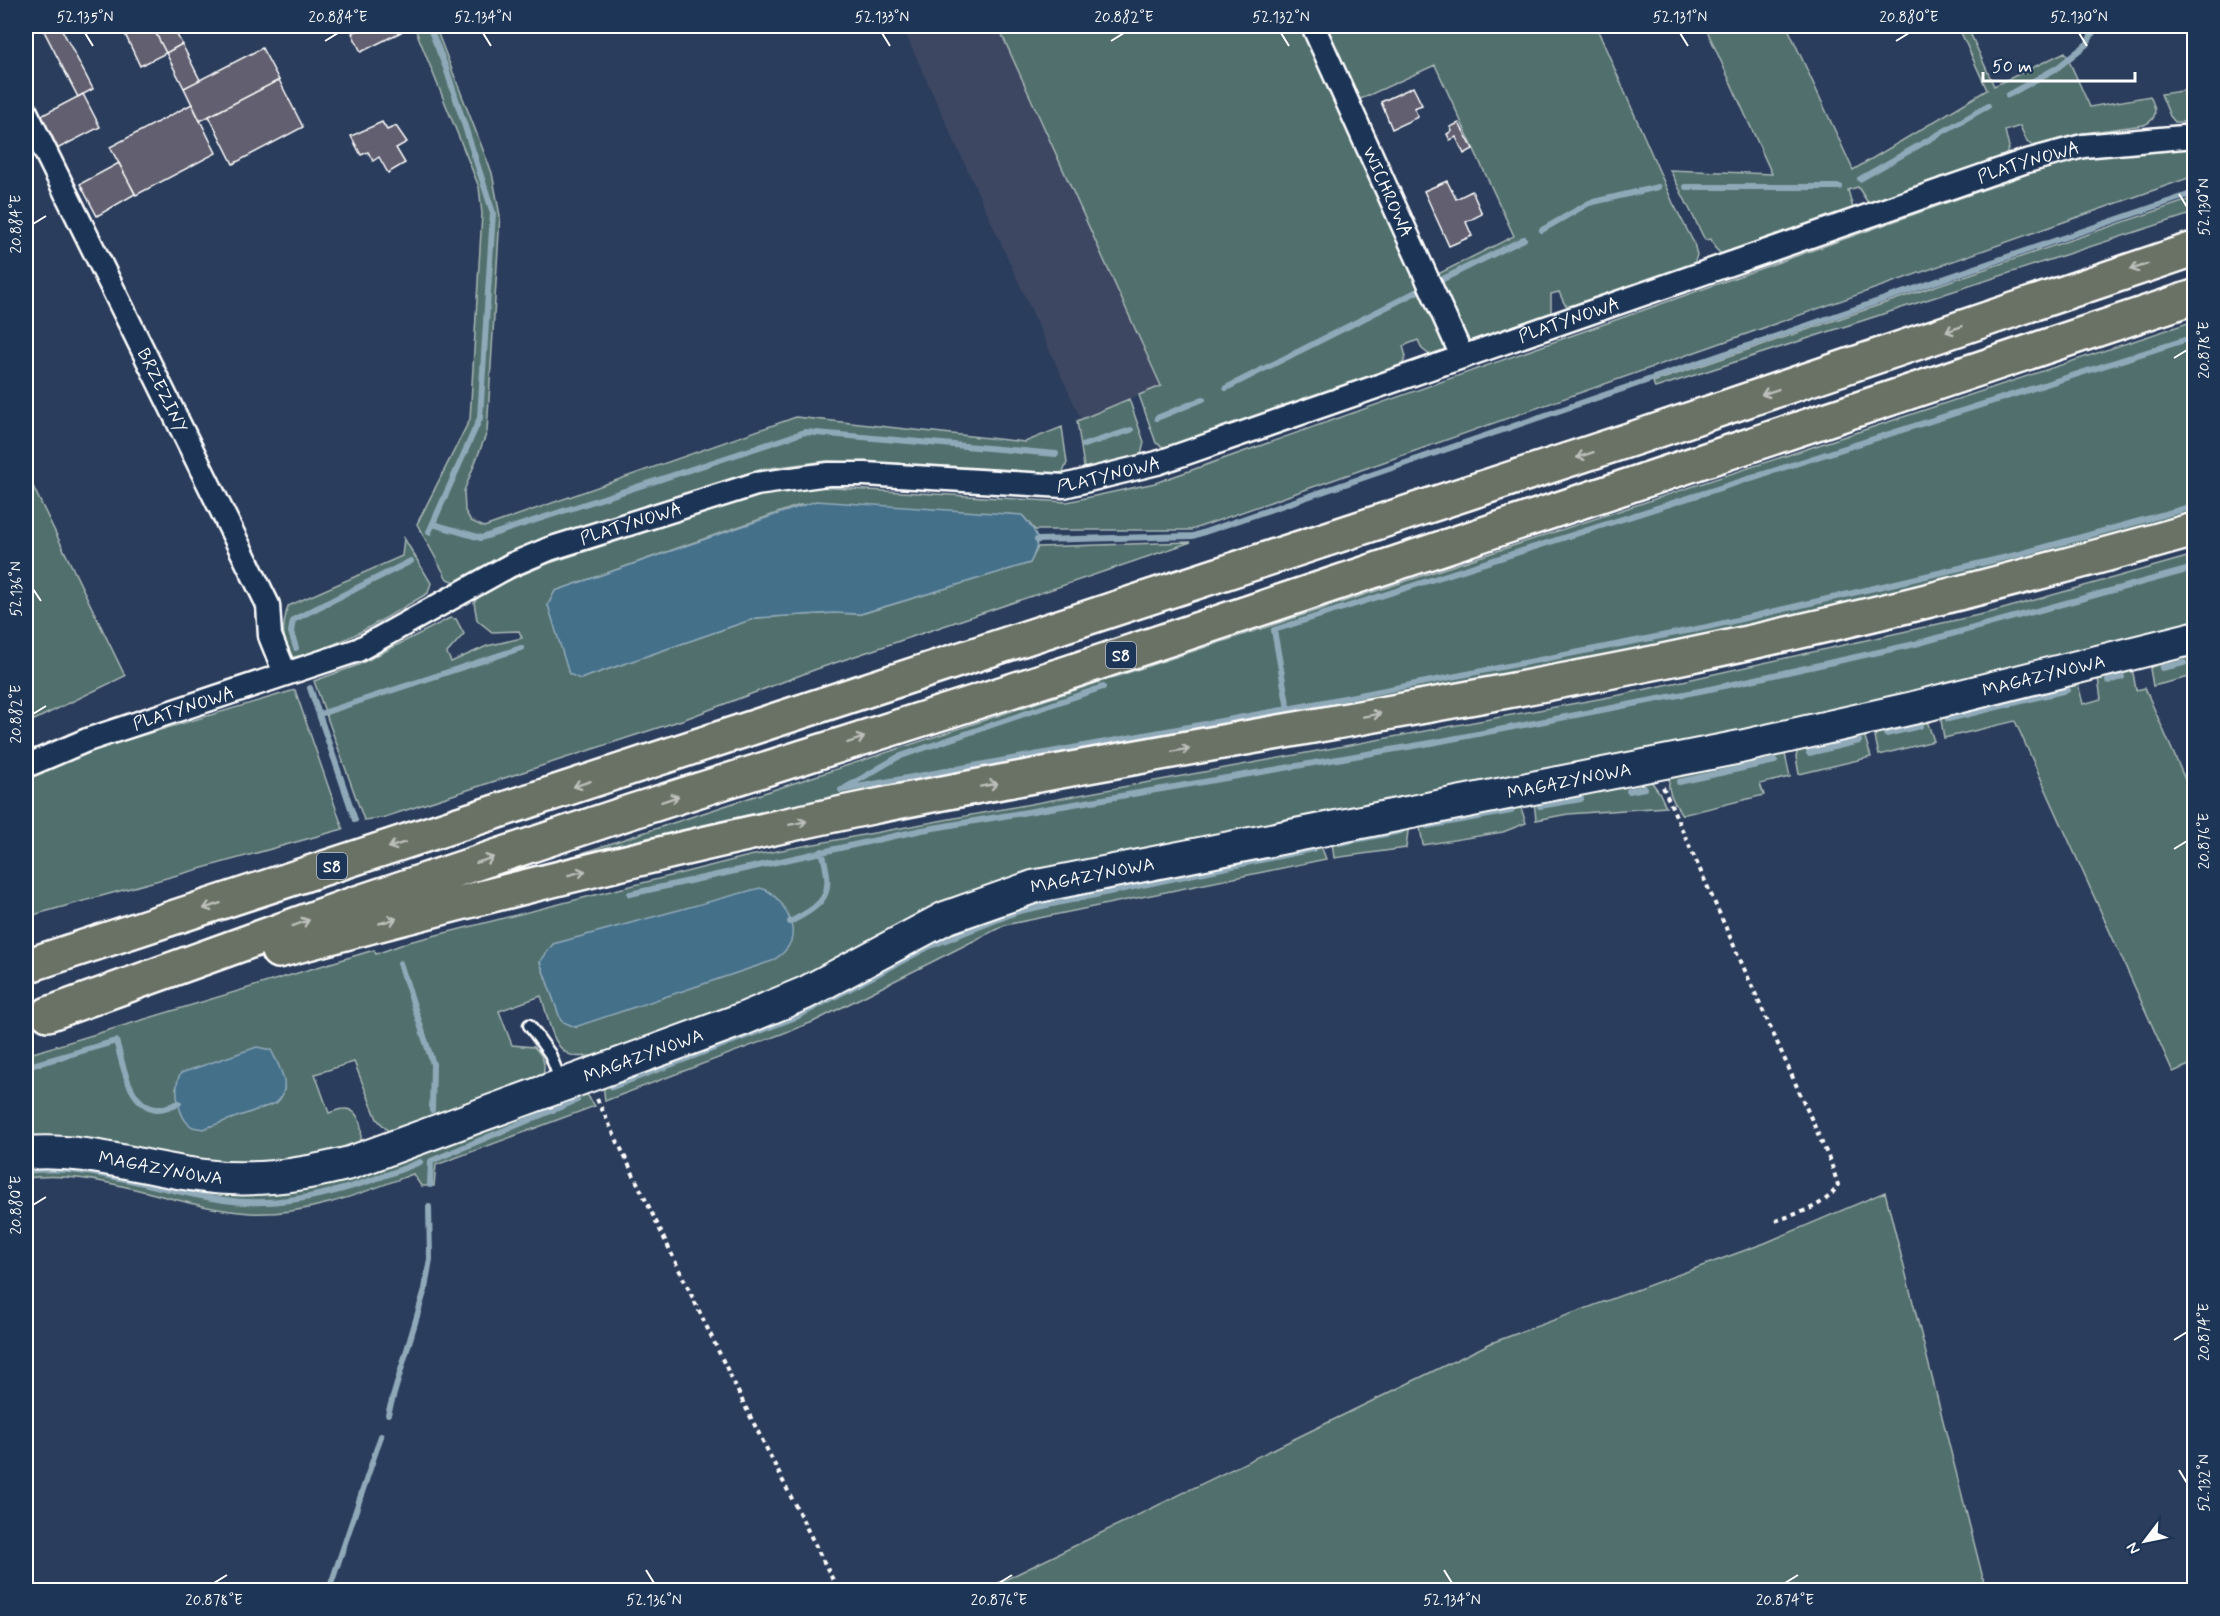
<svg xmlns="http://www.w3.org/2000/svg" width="2220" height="1616" viewBox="0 0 2220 1616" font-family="Mynerve,sans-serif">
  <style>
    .built { fill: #3c4762 }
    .green { fill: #516f6d; stroke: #a8b7b6; stroke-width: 1.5; fill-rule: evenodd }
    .water { fill: #446f8a; stroke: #8fa9b9; stroke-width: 1.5 }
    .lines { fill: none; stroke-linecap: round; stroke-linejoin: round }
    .stream { stroke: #8fa9b9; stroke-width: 6 }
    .building { fill: #625f6f; stroke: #fff; stroke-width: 1.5 }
    .lane-casing { stroke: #fff; stroke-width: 15 }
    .street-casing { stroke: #fff; stroke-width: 27 }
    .secondary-casing { stroke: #fff; stroke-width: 36 }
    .highway-casing { stroke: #fff; stroke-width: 38 }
    .path { stroke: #fff; stroke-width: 4; stroke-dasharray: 4.5 4.5; stroke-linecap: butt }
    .lane { stroke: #1d3557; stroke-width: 10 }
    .street { stroke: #1d3557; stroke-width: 22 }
    .secondary { stroke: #1d3557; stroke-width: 32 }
    .highway { stroke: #6b7165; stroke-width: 33 }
    .oneway { stroke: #bcbfba }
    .ticks { fill: none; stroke: #fff; stroke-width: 2 }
    .labels { text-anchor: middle; stroke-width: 4.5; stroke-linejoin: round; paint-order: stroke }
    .shield { fill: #1d3557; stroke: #bbc2cd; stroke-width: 1.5 }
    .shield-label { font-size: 16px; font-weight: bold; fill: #fff }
    .street-label { font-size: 18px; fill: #fff; stroke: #1d3557 }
    .neatline { fill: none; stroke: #fff; stroke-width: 2 }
    .ticks-label { font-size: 15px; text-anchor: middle; fill: #fff }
  </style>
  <rect width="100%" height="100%" fill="#2b3d5c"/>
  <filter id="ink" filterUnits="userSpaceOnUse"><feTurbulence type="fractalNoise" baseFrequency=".0167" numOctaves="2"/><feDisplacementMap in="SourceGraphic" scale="12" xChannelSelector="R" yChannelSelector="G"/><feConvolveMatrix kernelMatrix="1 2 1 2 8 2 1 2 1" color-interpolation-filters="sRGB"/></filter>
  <g filter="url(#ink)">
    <path class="built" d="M902,26H998L1161,386L1081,419Z"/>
    <path class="green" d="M414,26H435L492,173L500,216L487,432L464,491L465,511L471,521L484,527L796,417L1025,442L1062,427L1067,463L1063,472L1047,475L826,461L762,469L506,553L456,582L447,579L417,524L470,419L482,214L479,187Z
      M998,26H1305L1445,346L1444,351L1431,356L1422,349L1418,340L1403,346L1406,357L1401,367L1167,449L1156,443L1139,395L1161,386Z
      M1320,26H1596L1673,203L1694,243L1697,255L1694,264L1569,308L1564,303L1559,292L1551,294V314L1474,341L1466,339L1432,277L1514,236L1435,65L1354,102Z
      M1705,26H1787L1853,170L1987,90L1958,26H1967L1994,86L2065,52L2090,107L2150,96C2156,108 2159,119 2144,125L2077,134L2033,146L2027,142L2020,126L2005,131L2009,147L2006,155L1868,203L1858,187L1848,190L1853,208L1721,254L1715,248L1711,239L1705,240L1670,170L1772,174Z
      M2194,89V122H2175L2170,116L2161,94Z
      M2194,148V176L1191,530H1035L1022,515L800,505L555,591L548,605L580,679L756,618L834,613L861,614L1030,563L1038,547L1191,542L814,670L685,719L382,818L364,820L314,681L358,665L450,618L456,619L464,634L447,653L451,662L487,646L522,638L519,631L492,632L477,620L474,602L484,591L550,563L768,492L818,487L1067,502L1155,483L2059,163L2128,152Z
      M2194,198V213L1655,388L1653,382Z
      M2194,321V516L2114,541L1643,652L862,796L582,853Z
      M1129,399L1144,442L1141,455L1090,469L1084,467L1077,421Z
      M26,472L125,676L26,724Z
      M404,538L431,583L428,593C385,618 340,648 290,658C282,639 282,626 288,606L402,556Z
      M2194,555V626L1800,721L1045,871L784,987L605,1055C596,1055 584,1058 575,1056C551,1053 548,1013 541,996L499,1011L512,1045L534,1047C543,1056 546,1063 543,1076L390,1133L377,1119L354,1062L315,1074L329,1113C334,1111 339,1109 344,1109C360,1108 365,1133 359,1144L323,1157L249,1166L26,1139V1055L374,950L376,954L409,942L749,856L1620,695L1992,612ZM540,962L576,1027L561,1020ZM276,1060C282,1076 291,1090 276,1103L203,1128L187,1122L176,1088Z
      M2191,654L2194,660V676L2153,686L2150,669L2156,660Z
      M2129,670L2133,673L2136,690L2145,688L2194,800V1063L2173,1072L2015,721L1944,738L1940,714L2071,681L2078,684L2083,704L2101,699L2098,678Z
      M295,690L343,829L26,917V779L76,755Z
      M1921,717L1927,721L1934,741L1879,755L1875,737L1877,730Z
      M1864,734L1871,757L1799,774L1796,757L1798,749Z
      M1779,752L1785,754L1790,777L1760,784L1764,795L1682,815C1675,804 1664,789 1671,775Z
      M1650,780L1659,792L1666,807L1568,814L1536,820L1534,801Z
      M1520,805L1526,823L1503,832L1423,845L1420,827L1423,821Z
      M1404,826L1408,831L1406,848L1334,858L1332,842Z
      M1321,846L1326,859L1005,925L813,1022L605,1101L603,1084L936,935L1027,901Z
      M585,1092L595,1106L436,1165L434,1186H421L413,1174C362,1193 306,1216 250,1213C175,1208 102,1168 26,1178V1165L54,1163L194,1187Z
      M1885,1192L1986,1590L986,1589L1491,1343L1765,1243Z"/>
    <path class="water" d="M816,501L1022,515C1039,534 1042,540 1030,563L860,614L834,613L756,618L580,679L569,674L548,605L555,591Z
      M760,888C778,891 797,922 791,941C787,951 781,955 772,961L575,1027L561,1021L540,962L553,944Z
      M257,1047L271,1050C280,1067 293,1089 276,1103L203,1129C200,1128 196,1128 193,1127C178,1121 172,1085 181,1073Z"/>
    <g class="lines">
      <path class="stream" d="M429,26L446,68L493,213L480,418L429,532
        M2008,95L2057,68L2087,44L2096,26
        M1860,179L1988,106
        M1686,187H1840
        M1542,230L1589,203L1658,187
        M1441,280L1524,239
        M1226,388L1420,290
        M1157,418L1203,399
        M1084,445L1131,430
        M433,524L481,538L805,432L1056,454
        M1037,540L1193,536L2194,193
        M296,648L291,632L293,620L411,561
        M2162,668L2184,663
        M2108,681L2122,677
        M310,688L355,820
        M1288,709L1274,630L2194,337
        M320,714L521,648
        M1948,719L2067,690
        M1886,734L1920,726
        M1809,753L1859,741
        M1679,782L1775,761
        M845,788L898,757L1103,687
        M841,790L1288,709L1707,627L2020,554L2194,506
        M1629,791L1645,788
        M1540,806L1581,799
        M1427,826L1511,811
        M1339,843L1401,831
        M630,894L922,830L1431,743L1710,689L1915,644L2194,568
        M790,922C829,902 833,893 822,851
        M400,963L433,1064L432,1110
        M26,1067L116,1041C123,1063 128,1105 156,1109C163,1110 173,1105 179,1103
        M612,1087L796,1017L928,947L1019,911L1313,849
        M26,1171C92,1163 159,1191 224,1200C290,1210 361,1186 420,1162
        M430,1185L431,1161L577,1100
        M388,1414L425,1289L430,1259L429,1207
        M329,1590L381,1436"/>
    </g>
    <path class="building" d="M55,26H60L93,89L78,97L44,31Z
      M124,26H142L128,33Z
      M142,26H152L166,53L140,66L125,34Z
      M152,26H172L182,44L166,53Z
      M367,26H413L361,52L352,33Z
      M182,44L200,80L184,88L166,53Z
      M262,48L279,80L200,121L184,88Z
      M279,80L303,127L233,164L209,116Z
      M1413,87L1422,105L1414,108L1418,117L1392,129L1381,102Z
      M83,94L100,127L55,150L39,117Z
      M192,104L216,153L136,195L110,147Z
      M382,122L387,130L396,126L407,142L396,148L405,163L388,173L379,157L373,161L368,152L361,155L351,136Z
      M1459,123L1473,149L1464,154L1456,137L1450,140L1447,134L1452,131L1450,127Z
      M119,163L135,194L97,216L80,184Z
      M1447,181L1456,199L1472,191L1482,214L1466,222L1472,236L1449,246L1424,191Z"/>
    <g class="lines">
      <g class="lane-casing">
        <path id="lane" d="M529,1025L550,1054L561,1082"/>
      </g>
      <g class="street-casing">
        <g id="street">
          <path id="s1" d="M1313,26L1462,356"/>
          <path id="s2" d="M26,112L268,605L270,636L285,673"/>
          <path id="s3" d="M26,766L87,740L358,650L511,565L549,549L756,484L828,474H865L1064,486L1157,463L2023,162L2083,146L2194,136"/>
        </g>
      </g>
      <g class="secondary-casing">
        <g id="secondary">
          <path id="s4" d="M26,1153C84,1148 139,1167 197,1175C250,1183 299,1176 350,1163L743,1019L805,993L945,918L1033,887L1740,747L1913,708L2194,638"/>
        </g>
      </g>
      <g class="highway-casing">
        <path id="highway" d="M278,951C475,898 672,848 872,807C1133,754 1397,715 1658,662C1839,625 2017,580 2194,530
          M26,966L1644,435L2194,249
          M48,1014L342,908L633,811L1067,673L2194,297"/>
      </g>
      <path class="path" d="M1663,787L1831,1163L1838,1185C1825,1208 1796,1213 1773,1222
        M597,1099L742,1400L838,1590"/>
      <use href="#lane" class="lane"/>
      <use href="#street" class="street"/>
      <use href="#secondary" class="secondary"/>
      <use href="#highway" class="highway"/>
    </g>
    <defs><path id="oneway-shaft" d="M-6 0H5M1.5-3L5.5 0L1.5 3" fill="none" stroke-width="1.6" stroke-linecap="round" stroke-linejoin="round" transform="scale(1.5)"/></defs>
    <g class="oneway">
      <use href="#oneway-shaft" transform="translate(2139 267) rotate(162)"/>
      <use href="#oneway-shaft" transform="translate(1954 329) rotate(161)"/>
      <use href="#oneway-shaft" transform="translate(1770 392) rotate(161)"/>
      <use href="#oneway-shaft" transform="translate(1585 455) rotate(162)"/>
      <use href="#oneway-shaft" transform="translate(1372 715) rotate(-10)"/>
      <use href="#oneway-shaft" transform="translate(856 740) rotate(-18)"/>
      <use href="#oneway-shaft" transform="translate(1181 750) rotate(-10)"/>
      <use href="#oneway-shaft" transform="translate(582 784) rotate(162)"/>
      <use href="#oneway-shaft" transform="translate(989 785) rotate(-10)"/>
      <use href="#oneway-shaft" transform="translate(670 799) rotate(-18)"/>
      <use href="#oneway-shaft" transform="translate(798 823) rotate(-12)"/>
      <use href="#oneway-shaft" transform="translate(397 845) rotate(162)"/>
      <use href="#oneway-shaft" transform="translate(485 860) rotate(-18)"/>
      <use href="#oneway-shaft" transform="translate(577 873) rotate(-14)"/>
      <use href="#oneway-shaft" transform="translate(212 906) rotate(162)"/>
      <use href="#oneway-shaft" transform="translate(388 921) rotate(-16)"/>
      <use href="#oneway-shaft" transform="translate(301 923) rotate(-20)"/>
    </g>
  </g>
  <path class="ticks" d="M85,33L93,46M483,33L491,46M882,33L890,46M1281,33L1289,46M1680,33L1688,46M2079,33L2087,46M325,41L338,33M1111,41L1124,33M1896,41L1909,33M2179,194L2187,207M33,224L46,216M2174,358L2187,350M33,589L41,601M33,714L46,706M2174,849L2187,841M33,1205L46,1197M2174,1340L2187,1332M2179,1470L2187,1483M646,1570L654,1583M1444,1570L1452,1583M214,1583L227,1575M999,1583L1012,1575M1785,1583L1798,1575"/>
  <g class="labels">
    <g class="shield">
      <rect x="1106" y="642" width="30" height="26" rx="4.5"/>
      <rect x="317" y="853" width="30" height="26" rx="4.5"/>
    </g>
    <g class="shield-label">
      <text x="1121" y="661">S8</text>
      <text x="332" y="872">S8</text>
    </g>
    <g class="street-label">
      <text dy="6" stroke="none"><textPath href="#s3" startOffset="2112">PLATYNOWA</textPath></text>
      <text dy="6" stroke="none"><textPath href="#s1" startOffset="182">WICHROWA</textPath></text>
      <text dy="6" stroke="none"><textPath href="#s3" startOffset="1626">PLATYNOWA</textPath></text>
      <text dy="6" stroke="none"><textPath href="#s2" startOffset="310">BRZEZINY</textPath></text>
      <text dy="6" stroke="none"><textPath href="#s3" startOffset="1140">PLATYNOWA</textPath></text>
      <text dy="6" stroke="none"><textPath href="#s3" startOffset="654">PLATYNOWA</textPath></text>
      <text dy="6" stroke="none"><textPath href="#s4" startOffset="2098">MAGAZYNOWA</textPath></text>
      <text dy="6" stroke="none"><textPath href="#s3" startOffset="168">PLATYNOWA</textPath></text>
      <text dy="6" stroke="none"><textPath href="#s4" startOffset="1612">MAGAZYNOWA</textPath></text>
      <text dy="6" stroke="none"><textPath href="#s4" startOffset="1126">MAGAZYNOWA</textPath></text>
      <text dy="6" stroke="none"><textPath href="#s4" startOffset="640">MAGAZYNOWA</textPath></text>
      <text dy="6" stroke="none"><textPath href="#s4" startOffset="136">MAGAZYNOWA</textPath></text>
    </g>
  </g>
  <rect width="2220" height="1616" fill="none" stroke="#1d3557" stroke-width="66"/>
  <g transform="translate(2145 1541) rotate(238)" stroke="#1d3557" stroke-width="4.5" paint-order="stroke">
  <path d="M0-4.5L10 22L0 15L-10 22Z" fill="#ffffff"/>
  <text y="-9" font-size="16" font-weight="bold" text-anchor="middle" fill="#ffffff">N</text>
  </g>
  <path d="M1983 72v9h152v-9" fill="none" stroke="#ffffff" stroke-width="3"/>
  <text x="1992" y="72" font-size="18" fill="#ffffff" stroke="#1d3557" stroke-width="4.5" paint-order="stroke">50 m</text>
  <rect x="33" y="33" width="2154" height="1550" class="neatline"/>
  <g class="ticks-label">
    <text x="85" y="22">52.135°N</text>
    <text x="338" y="22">20.884°E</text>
    <text x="483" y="22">52.134°N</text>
    <text x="882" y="22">52.133°N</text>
    <text x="1124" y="22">20.882°E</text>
    <text x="1281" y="22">52.132°N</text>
    <text x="1680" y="22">52.131°N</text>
    <text x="1909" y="22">20.880°E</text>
    <text x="2079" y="22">52.130°N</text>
    <text transform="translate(2204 207) rotate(-90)" y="5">52.130°N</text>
    <text transform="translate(16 224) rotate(-90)" y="5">20.884°E</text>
    <text transform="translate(2204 350) rotate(-90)" y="5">20.878°E</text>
    <text transform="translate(16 589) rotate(-90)" y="5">52.136°N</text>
    <text transform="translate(16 714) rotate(-90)" y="5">20.882°E</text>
    <text transform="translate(2204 841) rotate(-90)" y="5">20.876°E</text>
    <text transform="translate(16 1205) rotate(-90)" y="5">20.880°E</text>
    <text transform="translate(2204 1332) rotate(-90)" y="5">20.874°E</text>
    <text transform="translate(2204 1483) rotate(-90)" y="5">52.132°N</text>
    <text x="214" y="1605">20.878°E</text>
    <text x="654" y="1605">52.136°N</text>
    <text x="999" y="1605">20.876°E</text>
    <text x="1452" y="1605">52.134°N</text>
    <text x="1785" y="1605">20.874°E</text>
  </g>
</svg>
